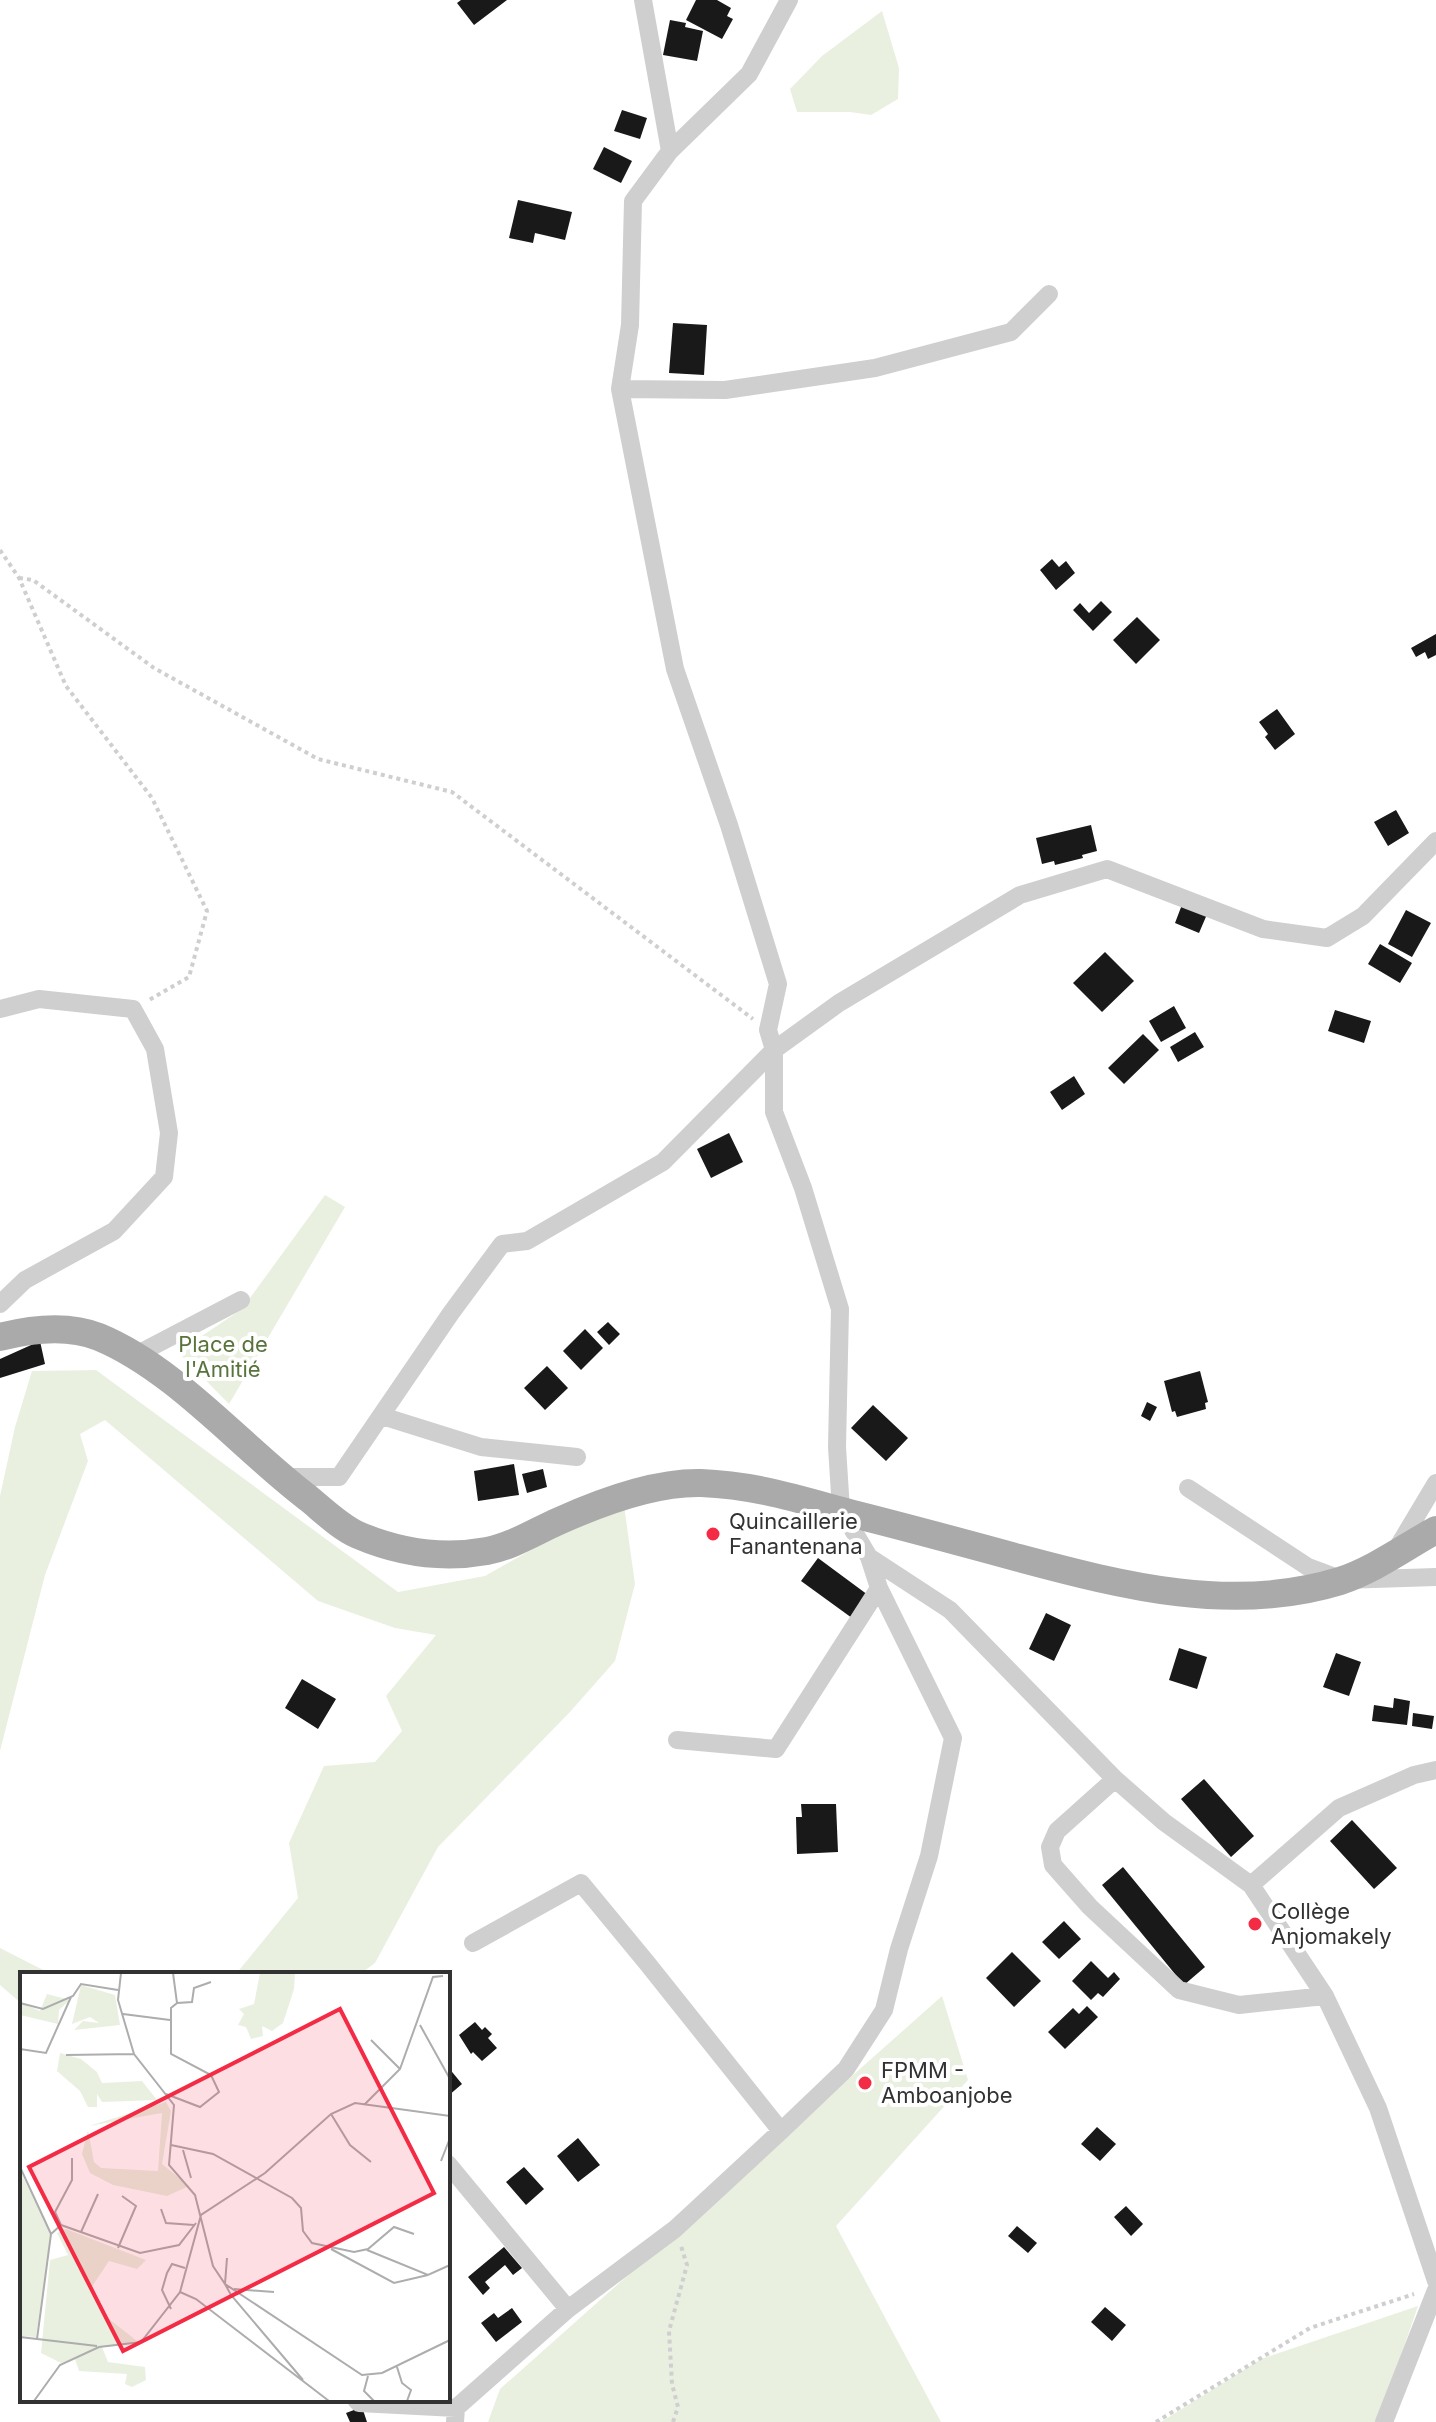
<svg xmlns="http://www.w3.org/2000/svg" width="1436" height="2422" viewBox="0 0 1436 2422" font-family="Inter,sans-serif">
  <style>
    .green { fill: #e9f0e0 }
    .building { fill: #191919 }
    .lines { fill: none; stroke-linecap: round; stroke-linejoin: round }
    .path { stroke: #cfcfcf; stroke-width: 4; stroke-dasharray: 4 4; stroke-linecap: butt }
    .street { stroke: #cfcfcf; stroke-width: 18 }
    .primary { stroke: #aaa; stroke-width: 28 }
    .poi-dot { fill: #f32b45; stroke: #fff; stroke-width: 3 }
    .labels { text-anchor: middle; stroke-width: 8; stroke-linejoin: round; paint-order: stroke }
    .park-label { font-size: 22px; fill: #58733b; stroke: #fff }
    .poi-label { font-size: 22px; fill: #323232; stroke: #fff; text-anchor: start }
    .inset-road { fill: none; stroke: #adadad; stroke-width: 2 }
    .view { fill: #f32b45; fill-opacity: 0.15; stroke: #f32b45; stroke-width: 4 }
    .inset-edge { fill: none; stroke: #323232; stroke-width: 4 }
  </style>
  <rect width="100%" height="100%" fill="#fff"/>
  <path class="green" d="M882,11L899,68L898,99L871,115L850,112H797L790,89L822,56Z
    M325,1195L345,1207L229,1404L178,1352L242,1309Z
    M96,1370L398,1592L485,1576L623,1498L635,1584L615,1661L569,1713L438,1847L375,1963L360,1974H236L298,1898L289,1843L324,1766L375,1762L402,1731L386,1696L436,1635L395,1628L318,1601L105,1420L80,1434L88,1461L45,1575L0,1751V1496L15,1427L32,1371Z
    M0,1948L51,1974H22V2004L0,1985Z
    M942,1996L968,2080L836,2226L941,2422H488L500,2389Z
    M1418,2306L1378,2422H1161L1261,2359Z"/>
  <path class="building" d="M461,0H507L474,25L457,3Z
    M696,0H717L731,8L727,16L733,19L722,39L686,20Z
    M670,20L686,23L685,27L703,31L697,61L663,55Z
    M622,110L647,118L640,139L614,131Z
    M604,147L632,161L621,183L593,169Z
    M518,200L572,212L565,240L535,233L533,243L509,238Z
    M673,323L707,325L704,375L669,373Z
    M1052,559L1059,567L1066,561L1075,573L1056,590L1040,570Z
    M1101,601L1112,612L1093,631L1073,610L1080,603L1089,613Z
    M1137,617L1160,640L1136,664L1113,640Z
    M1436,634V655L1428,659L1425,652L1416,657L1411,648Z
    M1277,709L1295,734L1275,750L1265,737L1268,734L1259,722Z
    M1396,810L1409,833L1388,846L1374,822Z
    M1091,825L1097,851L1082,855L1083,858L1055,865L1054,861L1042,864L1036,838Z
    M1183,902L1208,912L1199,933L1175,923Z
    M1406,910L1431,923L1412,957L1388,944Z
    M1380,944L1412,963L1400,983L1368,964Z
    M1105,952L1134,981L1102,1012L1073,983Z
    M1174,1006L1186,1028L1161,1042L1149,1021Z
    M1335,1010L1371,1021L1364,1043L1328,1031Z
    M1195,1032L1204,1047L1178,1062L1170,1047Z
    M1143,1034L1159,1050L1124,1084L1108,1068Z
    M1074,1076L1085,1094L1062,1110L1050,1092Z
    M729,1133L743,1162L711,1178L697,1149Z
    M608,1322L620,1334L609,1345L597,1332Z
    M585,1329L603,1348L581,1370L563,1351Z
    M40,1341L45,1364L0,1378V1359Z
    M547,1366L568,1388L545,1410L524,1388Z
    M1200,1371L1208,1402L1205,1403L1206,1409L1177,1417L1175,1411L1172,1412L1164,1381Z
    M1147,1402L1157,1407L1150,1421L1141,1416Z
    M873,1405L908,1438L886,1461L851,1428Z
    M514,1464L519,1495L478,1501L474,1471Z
    M543,1469L547,1487L527,1493L522,1474Z
    M818,1558L868,1595L852,1618L801,1581Z
    M1046,1613L1071,1625L1054,1661L1029,1649Z
    M1179,1648L1207,1657L1197,1689L1169,1680Z
    M1336,1653L1361,1662L1349,1696L1323,1687Z
    M302,1679L336,1699L318,1729L285,1708Z
    M1394,1698L1410,1701L1407,1725L1372,1721L1374,1705L1393,1708Z
    M1413,1713L1434,1716L1432,1729L1412,1726Z
    M1204,1779L1254,1836L1231,1857L1181,1799Z
    M801,1804H836L838,1852L797,1854L796,1817H802Z
    M1352,1820L1397,1868L1374,1889L1330,1841Z
    M1123,1867L1205,1967L1184,1985L1102,1885Z
    M1064,1921L1081,1939L1059,1959L1042,1942Z
    M1012,1952L1041,1981L1014,2007L986,1978Z
    M1091,1961L1108,1978L1114,1972L1120,1979L1103,1997L1098,1993L1091,2000L1072,1981Z
    M1087,2006L1098,2017L1065,2049L1048,2032L1073,2008L1079,2014Z
    M475,2022L482,2030L485,2027L492,2034L488,2038L497,2048L482,2061L473,2052L471,2054L459,2035Z
    M448,2067L462,2084L448,2096Z
    M1097,2127L1116,2144L1100,2161L1081,2144Z
    M578,2138L600,2165L578,2182L557,2156Z
    M524,2167L544,2189L526,2205L506,2182Z
    M1126,2206L1143,2224L1131,2236L1114,2217Z
    M1017,2226L1037,2243L1028,2253L1008,2236Z
    M504,2247L522,2268L513,2275L505,2265L485,2282L490,2288L483,2295L468,2277Z
    M1105,2307L1126,2325L1112,2341L1091,2322Z
    M512,2308L522,2322L496,2342L481,2323L494,2313L498,2318Z
    M362,2407L367,2422H350L346,2413Z"/>
  <g class="lines">
    <path class="path" d="M0,550L19,578L66,686L152,798L207,911L189,977L149,1000
      M19,578L33,580L154,668L318,759L452,792L753,1019
      M673,2422L678,2407L672,2384L669,2331L687,2265L681,2246
      M1156,2422L1310,2328L1414,2294"/>
    <path class="street" d="M643,0L670,151
      M789,0L749,74L670,151L633,201L630,325L620,389L675,669L729,825L778,984L768,1030L774,1050V1112L803,1188L840,1309L837,1447L841,1510L869,1557L950,1610L1115,1779L1164,1822L1251,1885L1325,1996L1378,2108L1436,2281
      M620,389L725,390L875,368L1011,332L1049,294
      M0,1009L39,999L133,1009L155,1049L169,1133L164,1177L114,1231L25,1280L0,1304
      M134,1356L241,1300
      M382,1416L481,1447L577,1457
      M281,1477H339L451,1313L502,1244L527,1241L663,1162L774,1050L839,1003L1020,895L1107,869L1263,929L1327,938L1363,916L1436,841
      M1188,1488L1308,1567L1343,1580L1436,1577
      M1396,1550L1436,1483
      M677,1740L776,1749L879,1588
      M1115,1779L1057,1831L1050,1847L1053,1865L1090,1907L1179,1990L1239,2005L1325,1996
      M1251,1885L1339,1808L1414,1775L1436,1770
      M473,1943L581,1883L647,1963L781,2131
      M448,2164L568,2309
      M356,2400L359,2403L456,2408
      M455,2422L456,2408L568,2309L675,2229L781,2131L846,2069L884,2010L899,1949L929,1856L953,1738L879,1588L869,1557
      M1384,2422L1436,2290"/>
    <path class="primary" d="M0,1337C31,1329 69,1325 99,1337C176,1369 242,1448 308,1498C324,1511 340,1527 358,1535C400,1553 443,1559 487,1551C513,1546 536,1531 559,1521C601,1502 655,1482 701,1483C756,1485 801,1500 853,1514C909,1528 964,1543 1019,1558C1124,1586 1233,1614 1340,1581C1374,1570 1405,1547 1436,1530"/>
  </g>
  <g class="poi-dot">
    <circle cx="713" cy="1534" r="8"/>
    <circle cx="1255" cy="1924" r="8"/>
    <circle cx="865" cy="2083" r="8"/>
  </g>
  <g class="labels">
    <g class="park-label">
      <text x="223" y="1352">Place de<tspan x="223" dy="25">l'Amitié</tspan></text>
    </g>
    <g class="poi-label">
      <text x="729" y="1529">Quincaillerie<tspan x="729" dy="25">Fanantenana</tspan></text>
      <text x="1271" y="1919">Collège<tspan x="1271" dy="25">Anjomakely</tspan></text>
      <text x="881" y="2078">FPMM -<tspan x="881" dy="25">Amboanjobe</tspan></text>
    </g>
  </g>
  <g transform="translate(20 1972)">
    <rect width="430" height="430" fill="#fff"/>
    <path d="M240,1H275L274,17L263,51L252,59L242,54L243,64L231,67L226,55L218,53L224,42L219,37L234,32ZM61,13L95,23L100,53L54,58L63,49L79,51L70,45L52,52ZM27,22L50,28L39,38L38,52L0,43V30L20,39ZM40,81L61,87L77,100L82,111L122,109L137,128L82,130L77,122V135H68L60,119L37,99ZM146,130L151,139L142,192L169,214L147,224L93,213L70,201L62,182L68,158L74,190L81,196L138,199L142,141L69,154ZM0,199L31,262L16,365L0,364ZM46,257L126,288L117,297L89,289L71,316L84,343L117,369L82,375L88,390L125,395L126,408L112,415L105,412L107,402L59,399L55,387L41,391L21,381L30,288L48,283L37,261Z" fill="#e9f0e0"/>
    <path class="inset-road" d="M101,1L98,28L114,82L154,133L149,193L175,223L193,294L205,312L342,403L362,401L430,368M0,31L23,37L53,24L61,12L98,18M157,31L172,30L174,16L191,10M103,42L150,48M400,53L430,107M351,68L380,97M0,77L26,81L51,25M46,83L114,82M146,122L180,135L199,120L191,103L151,82V36L157,31L153,1M344,133L380,97L413,5L423,4M311,142L330,173L351,190M151,173L193,182L272,226L281,236L283,259L292,271L334,280L348,277L374,255L394,262M163,178L171,206M421,189L430,166M0,195L31,262L17,367M141,237L146,251L174,253M41,253L35,240L52,208V186M61,260L78,222M31,262L41,253L120,281L159,273L176,251M98,276L116,234L102,224M311,277L374,311L408,303M347,278L408,303L430,293M207,286L205,312L211,323L283,408M214,317L254,320M160,320L176,327L309,429M151,337L142,318L147,301L152,292L165,296M0,365L77,374M377,395L382,411L391,418L387,429M348,404L344,419L354,429M14,429L40,393L79,375L121,370L160,320L181,243L245,201L311,142L335,131L430,144"/>
    <path class="view" d="M320,37L414,221L103,379L9,195Z"/>
    <rect width="430" height="430" class="inset-edge"/>
  </g>
</svg>
